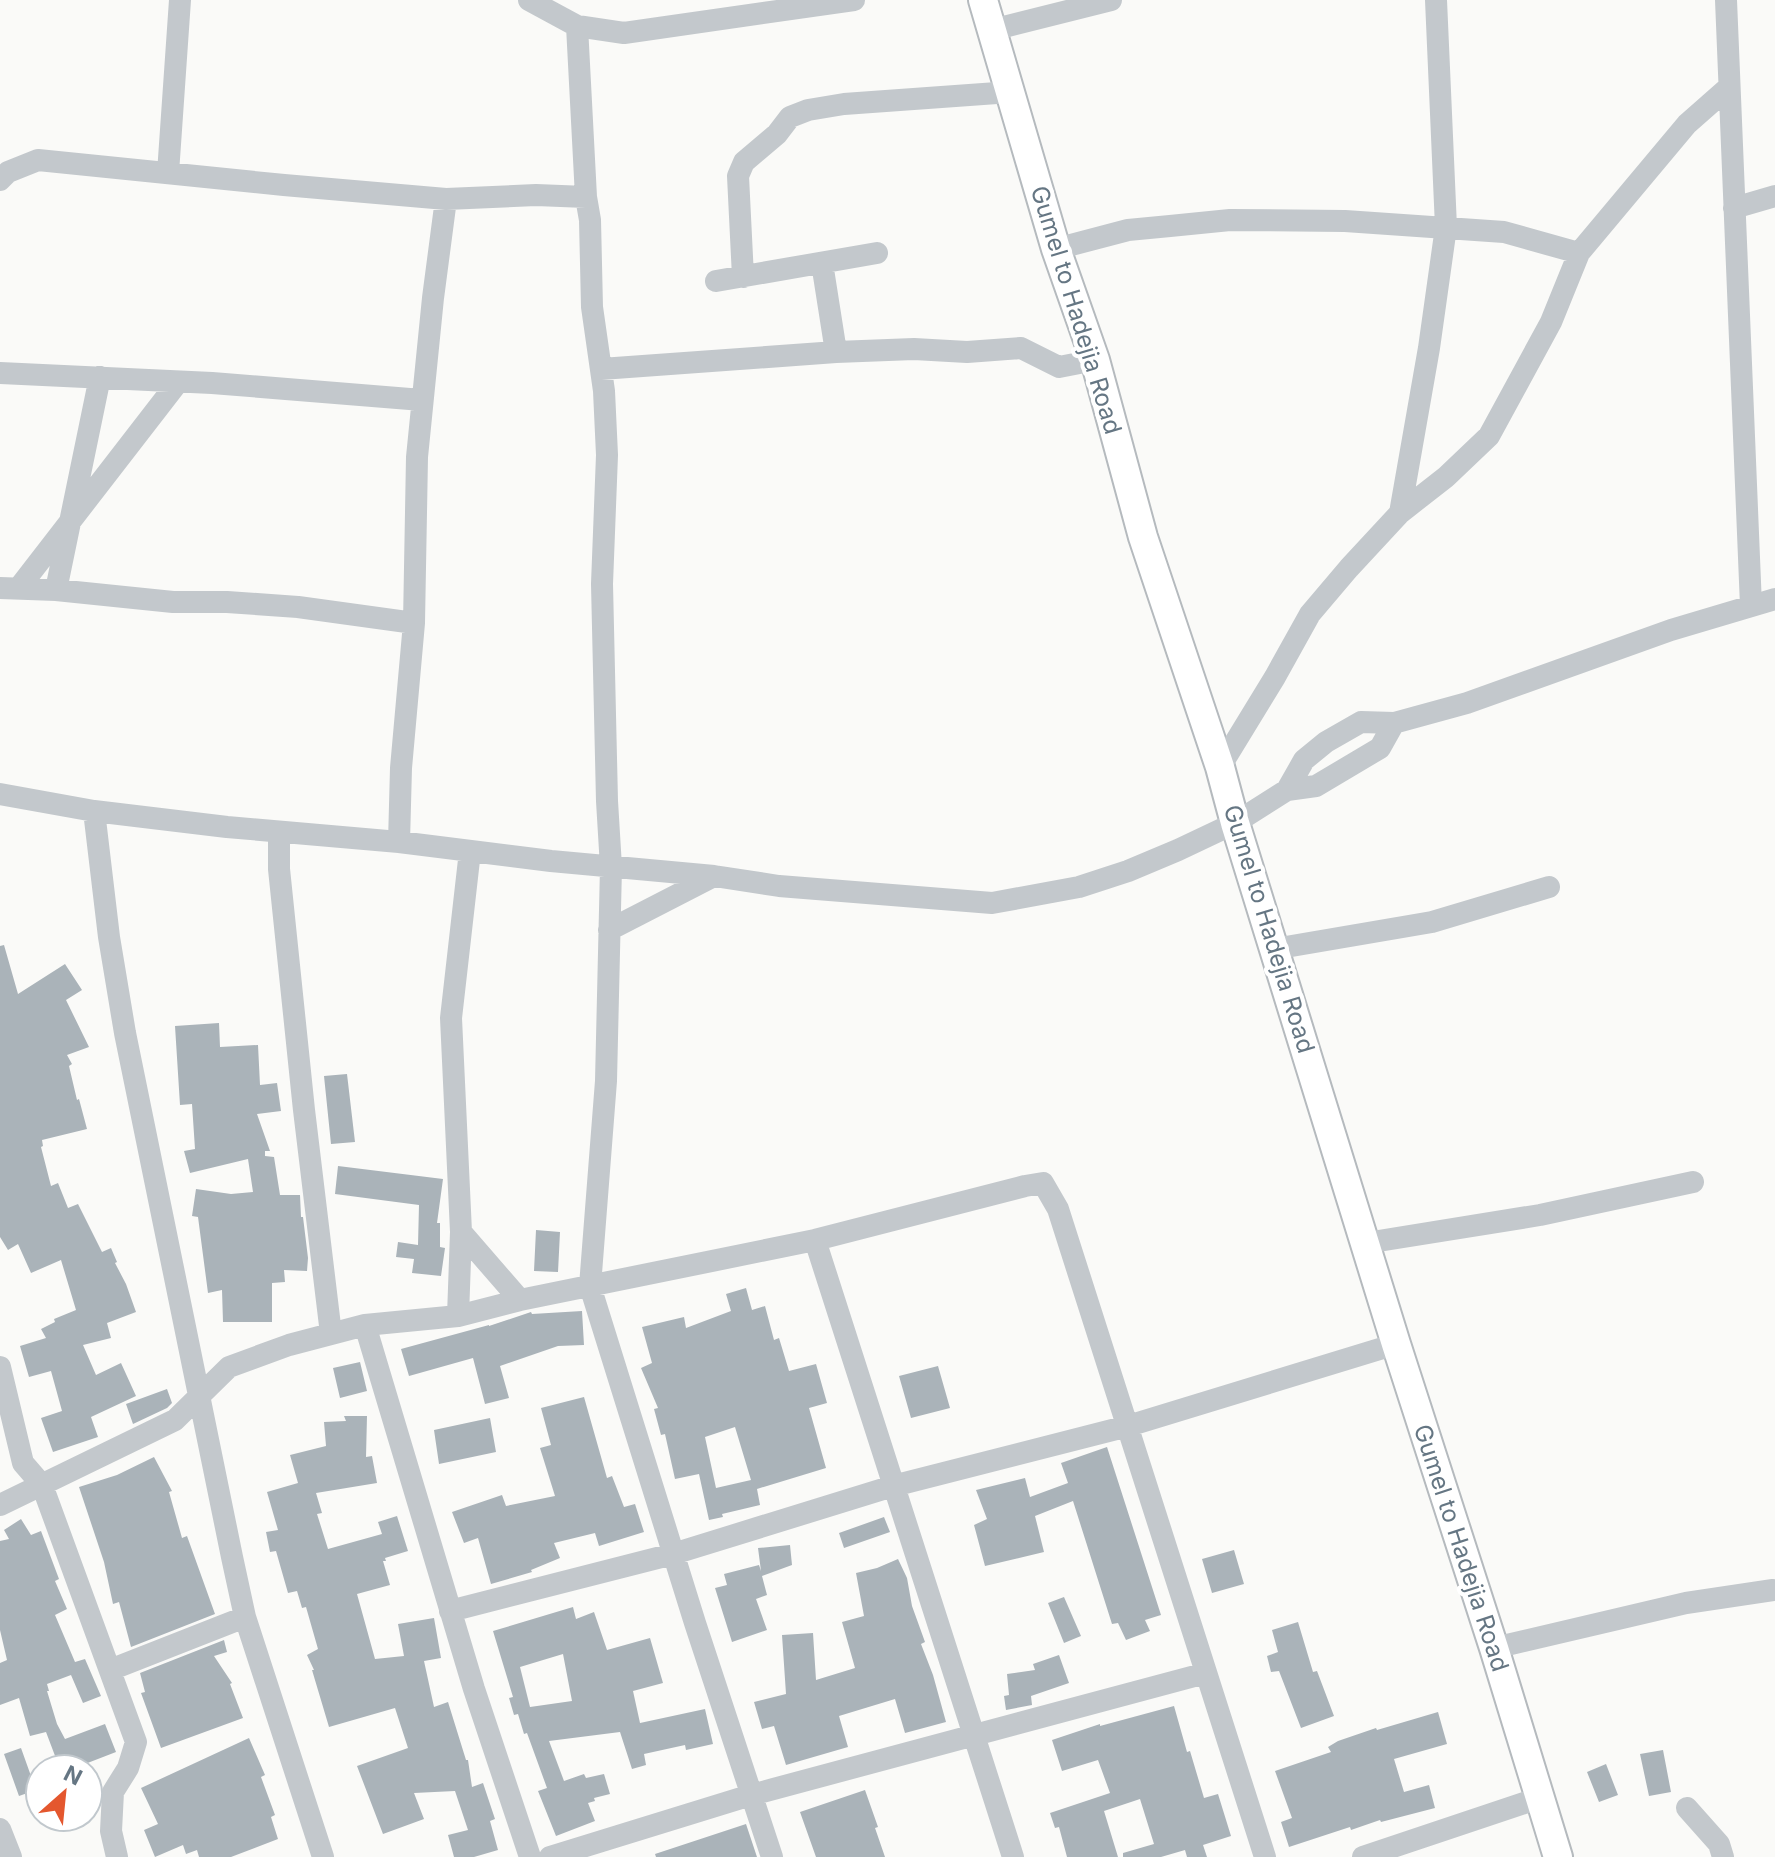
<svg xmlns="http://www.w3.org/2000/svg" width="1775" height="1857" viewBox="0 0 1775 1857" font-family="Inter,sans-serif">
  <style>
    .building { fill: #aab3b9; fill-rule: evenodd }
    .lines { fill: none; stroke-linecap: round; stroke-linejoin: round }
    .major-casing { stroke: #b5babe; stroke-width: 32 }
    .minor { stroke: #c3c8cc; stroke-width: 22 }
    .major { stroke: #fff; stroke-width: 28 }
    .labels { text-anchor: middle; stroke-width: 8; stroke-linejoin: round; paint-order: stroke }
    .street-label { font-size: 24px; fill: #657683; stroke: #fff }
  </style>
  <rect width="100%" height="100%" fill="#fafaf8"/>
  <path class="building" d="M4,945L18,994L65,964L82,990L66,1000L89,1047L67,1055L72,1064L69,1066L77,1100L79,1099L87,1129L42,1140L43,1146L41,1147L51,1186L58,1183L68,1208L78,1204L102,1252L111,1248L117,1262L115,1263L126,1284L136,1312L107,1323L111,1338L83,1345L96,1375L121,1363L136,1396L91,1417L98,1437L53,1452L41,1418L62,1411L51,1371L29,1377L20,1346L46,1338L41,1329L55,1322L54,1319L76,1310L61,1260L31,1273L18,1244L8,1250L0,1237V946Z
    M219,1023L220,1047L258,1045L260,1085L277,1083L281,1111L257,1114L270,1151H265V1156L274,1157L280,1195H300L301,1217H303L308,1258L307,1271L284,1270L285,1282L272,1283V1322H223L222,1290L208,1293L198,1217L192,1216L196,1189L231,1194L253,1192L248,1159L190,1173L184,1151L195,1149L192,1104L180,1105L175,1026Z
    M347,1074L355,1142L331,1144L324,1076Z
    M338,1166L443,1179L437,1223H440V1247L445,1248L441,1276L412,1273L414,1259L396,1257L398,1242L418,1245L419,1205L335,1194Z
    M536,1230L560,1232L558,1272L534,1271Z
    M746,1288L752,1310L765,1306L774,1340L779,1338L789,1371L816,1364L827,1403L809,1408L826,1468L757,1489L760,1505L722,1514L723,1517L709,1520L699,1474L675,1479L665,1434L661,1435L654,1409L658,1408L641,1368L652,1363L642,1327L684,1317L686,1328L731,1311L726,1294ZM735,1427L751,1480L716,1488L705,1437Z
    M582,1311L584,1345L558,1346L500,1366L509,1398L485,1404L473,1358L409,1376L401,1349L489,1325V1326L531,1312L532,1314Z
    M360,1362L367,1391L340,1398L333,1368Z
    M938,1366L950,1408L911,1418L899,1376Z
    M167,1389L172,1403L167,1408L133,1424L126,1404Z
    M584,1397L607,1478L612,1476L624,1507L635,1504L644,1532L599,1546L595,1533L554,1543L560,1558L531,1570L532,1572L491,1584L478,1538L464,1543L452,1512L502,1495L506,1506L555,1496L540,1448L551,1445L541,1408Z
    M344,1416H367L366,1457L372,1456L377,1483L316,1493L322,1513L317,1514L328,1549L382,1534L378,1522L397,1516L408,1551L385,1558L386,1561H383L390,1585L357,1594L375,1659L404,1656L398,1624L434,1618L441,1658L424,1661L434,1707L448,1702L466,1760H468L472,1787L483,1783L495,1819L490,1821L498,1850L474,1857H454L448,1835L468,1830L455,1791L414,1793L424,1819L383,1834L357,1766L408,1748L395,1708L329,1727L312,1670H314L307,1655L318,1649L306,1607L302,1608L297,1591L288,1593L276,1551L270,1552L266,1532L278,1530L267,1492L298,1483L290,1455L326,1446L324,1422L346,1421Z
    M490,1418L496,1452L439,1464L434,1430Z
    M1107,1447L1161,1615L1145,1620L1150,1631L1126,1640L1118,1623L1112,1624L1073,1501L1035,1516L1044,1552L985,1566L974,1525L987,1519L976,1490L1025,1478L1030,1497L1068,1483L1061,1463Z
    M154,1457L172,1491L169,1492L182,1538L187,1536L215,1614L131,1647L119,1602L113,1604L104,1562L79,1487L117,1475Z
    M884,1517L890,1532L844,1548L839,1533Z
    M21,1519L31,1535L41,1531L59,1579L55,1581L67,1609L55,1615L75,1662L85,1659L101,1696L83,1703L71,1675L47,1684L49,1691H47L57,1724L65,1739L105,1724L116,1752L72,1769H60L46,1732L30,1736L19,1698L0,1705V1663L7,1660L0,1630V1541L9,1539L4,1530Z
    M790,1545L792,1565L762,1576L767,1595L756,1599L767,1630L732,1642L715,1588L727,1585L724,1574L759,1565L761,1571L758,1548Z
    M1234,1550L1244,1584L1212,1593L1202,1559Z
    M898,1559L907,1578L912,1606L925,1642L921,1644L933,1675L946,1722L905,1733L895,1699L839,1716L848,1747L786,1765L774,1726L762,1729L754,1702L786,1694L782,1635L813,1633L816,1680L855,1668L842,1622L864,1616L856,1573L877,1568Z
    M1064,1597L1081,1636L1064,1643L1048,1603Z
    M573,1607L576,1619L594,1612L607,1650L650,1638L663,1683L633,1691L640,1723L705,1709L713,1744L686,1750L685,1745L644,1754L646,1765L632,1769L620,1732L549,1741L564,1781L584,1774L586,1778L604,1774L610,1794L594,1798L595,1801L588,1803L595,1821L556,1836L538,1791L547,1788L527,1733L524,1734L518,1714L514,1715L509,1698L513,1697L493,1631ZM563,1654L572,1701L530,1707L520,1667Z
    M1298,1622L1313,1672L1317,1671L1334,1716L1301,1728L1279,1671L1271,1672L1267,1656L1278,1652L1272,1630Z
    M224,1640L227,1652L214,1656L232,1683L230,1684L243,1718L161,1748L141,1693L145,1692L140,1673Z
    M1059,1655L1069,1683L1031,1696L1032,1705L1006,1710L1004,1696L1009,1695L1007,1674L1035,1670L1033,1664Z
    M1174,1706L1187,1752L1190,1751L1204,1798L1218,1794L1231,1836L1203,1845L1207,1857H1187L1185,1850L1161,1857H1123V1853L1154,1844L1140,1799L1104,1811L1118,1857H1067L1059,1827L1055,1828L1050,1813L1110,1793L1098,1760L1062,1771L1052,1740L1100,1724V1726Z
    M1438,1712L1447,1744L1394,1759L1404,1792L1429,1785L1435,1808L1381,1822L1380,1820L1351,1830L1350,1827L1289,1847L1281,1822L1292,1818L1275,1771L1331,1752L1328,1747L1338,1741L1376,1728L1377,1730Z
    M249,1738L265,1775L261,1777L275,1815L271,1817L278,1839L231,1857H199L197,1850L186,1854L183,1845L155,1857L144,1830L158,1824L141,1788Z
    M21,1748L36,1790L19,1796L4,1754Z
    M1663,1750L1671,1792L1649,1796L1640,1754Z
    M1606,1764L1618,1795L1599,1802L1587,1772Z
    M865,1790L878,1827L875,1828L885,1857H816L800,1812Z
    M746,1824L757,1857H656L655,1854Z"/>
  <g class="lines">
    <g class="major-casing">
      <path id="major" d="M983,0L1056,249L1095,360L1143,537L1220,767L1235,823L1396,1344L1494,1648L1558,1857"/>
    </g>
    <path class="minor" d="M529,0L577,26L624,33L854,0
      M1726,0L1751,606
      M577,26L586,197L590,220L592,307L604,391L607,455L602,584L607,801L611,867L606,1081L590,1286L695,1623L772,1857
      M992,30L1111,0
      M168,173L180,0
      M0,180L8,172L38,160L284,185L446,199L536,195L586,197
      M1734,208L1775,196
      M1056,249L1128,230L1170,226L1230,220L1345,221L1504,232L1579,253
      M822,263L836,352
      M743,277L738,176L744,162L777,134L790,117L808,110L844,104L1011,92
      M716,281L877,253
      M601,369L836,352L914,349L967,352L1021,348L1059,367L1095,360
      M0,373L212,383L422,400
      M1400,513L1429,348L1446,227L1436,0
      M0,588L56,590L173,602H227L298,607L414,623
      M18,589L178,382
      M56,590L100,377
      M1220,767L1275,677L1310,614L1349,568L1400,513L1446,477L1489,436L1551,322L1579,253L1687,124L1729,87
      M1287,790L1304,760L1326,742L1361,722L1394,723L1467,703L1671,630L1775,599
      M0,794L94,811L227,827L399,842L551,861L714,876L779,886L992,903L1079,887L1128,871L1178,850L1235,823L1287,790L1316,786L1380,748L1394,723
      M94,811L109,937L125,1033L232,1557L245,1617L323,1857
      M279,833V869L304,1110L331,1334
      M399,842L401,768L414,623L417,457L433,298L446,199
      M609,930L714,876
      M1274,949L1432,922L1549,887
      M461,1232L520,1300
      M815,1240L1013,1857
      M1366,1243L1540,1215L1693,1182
      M458,1316L461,1232L451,1018L470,851
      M365,1325L474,1689L530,1857
      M0,1367L23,1463L42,1485L136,1742L128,1768L113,1792L111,1831L117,1857
      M0,1505L175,1420L229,1367L289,1345L365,1325L458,1316L520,1300L815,1240L1025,1186L1043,1183L1058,1209L1265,1857
      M450,1611L673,1554L893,1486L1128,1426L1396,1344
      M1494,1648L1686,1603L1773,1590
      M110,1670L245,1617
      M1687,1808L1719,1844L1723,1857
      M0,1829L11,1857
      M550,1857L751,1795L1206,1673
      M1363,1857L1539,1798"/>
    <use href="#major" class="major"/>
  </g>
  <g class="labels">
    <g class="street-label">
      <text transform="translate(1076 310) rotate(73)" y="8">Gumel to Hadejia Road</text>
      <text transform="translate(1269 929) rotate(73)" y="8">Gumel to Hadejia Road</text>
      <text transform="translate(1461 1548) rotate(72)" y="8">Gumel to Hadejia Road</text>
    </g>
  </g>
  <g transform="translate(64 1793) rotate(27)"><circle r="38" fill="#ffffff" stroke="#c1c8cd" stroke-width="2"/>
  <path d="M0-6L14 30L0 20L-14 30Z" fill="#e4572e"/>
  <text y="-12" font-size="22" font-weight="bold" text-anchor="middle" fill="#657683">N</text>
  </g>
</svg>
